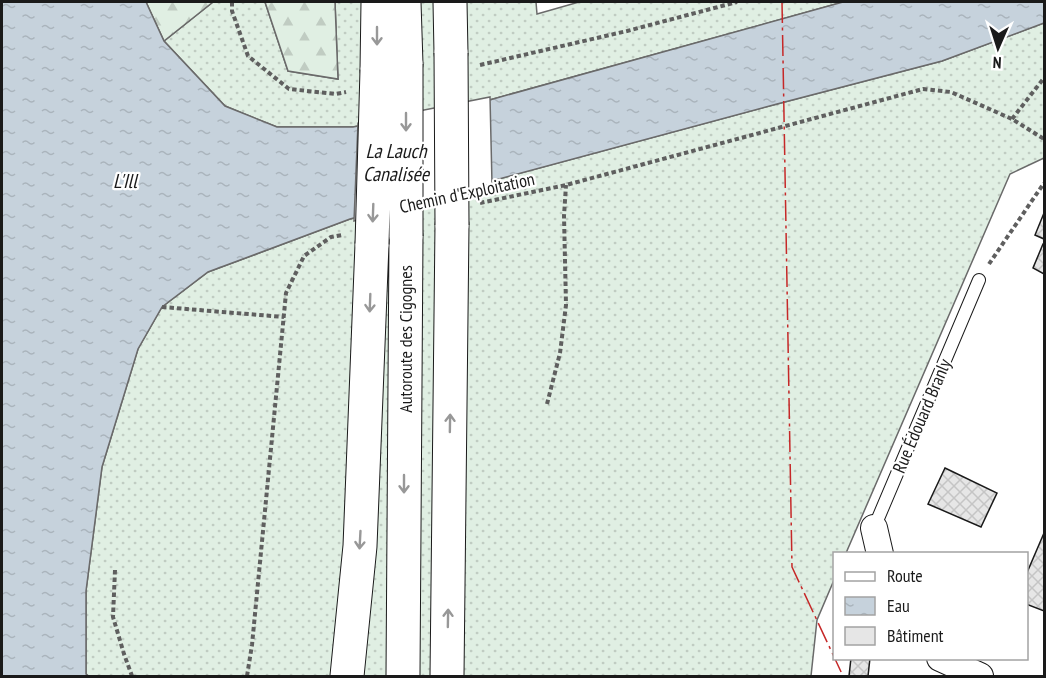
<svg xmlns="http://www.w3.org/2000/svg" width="1046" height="678" viewBox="0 0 1046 678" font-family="'PT Sans Narrow',sans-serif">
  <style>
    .grass { fill: url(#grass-dots); stroke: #6a6a6a; stroke-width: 1.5 }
    .forest { fill: url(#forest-firs); stroke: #6a6a6a; stroke-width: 1.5 }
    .water { fill: url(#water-ripples); stroke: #6a6a6a; stroke-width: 1.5 }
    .pier { fill: #fff; stroke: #6a6a6a; stroke-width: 1.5 }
    .building { fill: url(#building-cross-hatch); stroke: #1a1a1a; stroke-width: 1.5 }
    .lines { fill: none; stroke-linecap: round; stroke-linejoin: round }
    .lane-casing { stroke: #1a1a1a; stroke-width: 14 }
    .street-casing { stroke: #1a1a1a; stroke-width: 28 }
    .highway-casing { stroke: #1a1a1a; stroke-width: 35 }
    .path { stroke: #5f5f5f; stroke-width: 4; stroke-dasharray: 4.5 3; stroke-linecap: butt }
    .lane { stroke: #fff; stroke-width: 12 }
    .street { stroke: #fff; stroke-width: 26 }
    .highway { stroke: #fff; stroke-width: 33 }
    .highway-bridge-casing { stroke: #1a1a1a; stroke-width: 35; stroke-linecap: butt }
    .highway-bridge { stroke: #fff; stroke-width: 33 }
    .power { stroke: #c62828; stroke-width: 1.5; stroke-dasharray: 21 4.5 3 4.5; stroke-linecap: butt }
    .oneway { stroke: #989898 }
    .labels { text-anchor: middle; stroke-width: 4.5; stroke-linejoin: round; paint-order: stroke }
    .street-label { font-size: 18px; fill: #1a1a1a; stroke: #fff }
    .water-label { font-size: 20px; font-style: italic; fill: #1a1a1a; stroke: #fff }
  </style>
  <defs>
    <pattern id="grass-dots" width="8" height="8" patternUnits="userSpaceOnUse" patternTransform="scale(1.5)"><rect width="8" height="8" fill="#e0efe3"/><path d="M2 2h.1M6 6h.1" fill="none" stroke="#c0ccc2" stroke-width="1.8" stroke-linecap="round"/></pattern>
    <pattern id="forest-firs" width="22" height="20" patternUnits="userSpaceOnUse" patternTransform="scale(1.5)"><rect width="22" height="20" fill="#e0efe3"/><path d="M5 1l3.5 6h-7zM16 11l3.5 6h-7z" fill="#c0ccc2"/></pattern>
    <pattern id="water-ripples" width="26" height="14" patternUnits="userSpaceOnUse" patternTransform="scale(1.5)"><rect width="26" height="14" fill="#c6d2dc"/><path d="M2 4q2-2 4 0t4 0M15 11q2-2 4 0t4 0" fill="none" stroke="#aab4bc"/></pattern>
    <pattern id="building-cross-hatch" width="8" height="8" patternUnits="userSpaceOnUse" patternTransform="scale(1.5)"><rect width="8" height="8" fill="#e6e6e6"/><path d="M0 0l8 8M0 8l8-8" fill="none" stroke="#c5c5c5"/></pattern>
  </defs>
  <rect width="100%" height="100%" fill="#fff"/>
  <path class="grass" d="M213,2H265L288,71L338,79L335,2H536L537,14L579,2H843L486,101L353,127H277L225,106L164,41Z
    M1044,23V158L1010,174L846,553L834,554V580L817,620L811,676H88L86,674V591L102,467L138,349L162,307L208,272L350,219L777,104L942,61Z"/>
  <path class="forest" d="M146,2H213L164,41Z
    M265,2H335L338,79L288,71Z"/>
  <path class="water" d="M2,2H146L164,41L225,106L277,127H353L486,101L843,2H1044V23L942,61L777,104L350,219L208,272L162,307L138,349L102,467L86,591V674L88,676H2Z"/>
  <path class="pier" d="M490,97L492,184L354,221L358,123Z"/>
  <path class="building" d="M1044,213V239L1035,235Z
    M1043,244H1044V274L1033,268Z
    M945,468L997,493L981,527L928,504Z
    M1044,533V611L1026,604V575Z
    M851,658H870L868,676H849Z"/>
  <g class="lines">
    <g class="lane-casing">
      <path id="lane" d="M874,528L979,280"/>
    </g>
    <g class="street-casing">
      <path id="street" d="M874,528L880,554
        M940,658L980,676"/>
    </g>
    <g class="highway-casing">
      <path id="highway" d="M404,2L406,64
        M450,2L451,53
        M377,70L378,2
        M347,676L360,546L372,244
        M403,676L406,236
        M447,676L452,225"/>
    </g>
    <path class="path" d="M232,2V11L248,56L289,89L336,94L346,92
      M480,65L627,31L737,2
      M1012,119L1044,78
      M480,203L566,185L923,89L951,92L1012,119L1044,139
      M989,264L1044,183
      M162,307L284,317
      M547,404L560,353L566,305L564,216L566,185
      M115,570L113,617L124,654L132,676
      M247,676L252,645L286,293L304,256L331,237L342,235"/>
    <use href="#lane" class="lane"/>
    <use href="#street" class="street"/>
    <use href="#highway" class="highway"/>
    <g class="highway-bridge-casing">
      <path id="highway-bridge" d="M451,53L452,225
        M406,64V236
        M372,244L377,70"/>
    </g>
    <use href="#highway-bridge" class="highway-bridge"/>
    <path class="power" d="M782,2L792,567L843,676"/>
  </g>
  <defs><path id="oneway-shaft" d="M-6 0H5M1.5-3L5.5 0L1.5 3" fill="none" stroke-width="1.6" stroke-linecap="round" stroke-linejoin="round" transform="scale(1.5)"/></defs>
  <g class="oneway">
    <use href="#oneway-shaft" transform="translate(377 36) rotate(90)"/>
    <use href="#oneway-shaft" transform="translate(406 122) rotate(90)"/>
    <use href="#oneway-shaft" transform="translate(373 213) rotate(92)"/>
    <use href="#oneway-shaft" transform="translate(370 303) rotate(92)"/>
    <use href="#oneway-shaft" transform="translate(450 423) rotate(-89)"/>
    <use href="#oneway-shaft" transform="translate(404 484) rotate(90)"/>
    <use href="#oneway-shaft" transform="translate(360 540) rotate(93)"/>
    <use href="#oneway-shaft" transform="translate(448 618) rotate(-89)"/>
  </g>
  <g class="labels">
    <g class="street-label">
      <text transform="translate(467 193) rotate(-12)" y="6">Chemin d'Exploitation</text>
      <text transform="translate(406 339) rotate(-90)" y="6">Autoroute des Cigognes</text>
      <text transform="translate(922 416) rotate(-67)" y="6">Rue Édouard Branly</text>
    </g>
    <g class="water-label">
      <text x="396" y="158">La Lauch<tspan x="396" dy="23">Canalisée</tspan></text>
      <text x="125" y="188">L'Ill</text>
    </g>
  </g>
  <rect width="1046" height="678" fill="none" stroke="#1a1a1a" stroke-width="6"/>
  <rect x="833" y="552" width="195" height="108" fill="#ffffff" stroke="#a3a3a3" stroke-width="1.5"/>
  <rect x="845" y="572" width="30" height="9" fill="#ffffff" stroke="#a3a3a3" stroke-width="1.5"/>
  <text x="887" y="582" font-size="18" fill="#1a1a1a">Route</text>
  <rect x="845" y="597" width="30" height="18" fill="url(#water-ripples)" stroke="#a3a3a3" stroke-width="1.5"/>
  <text x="887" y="612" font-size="18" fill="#1a1a1a">Eau</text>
  <rect x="845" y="627" width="30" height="18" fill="#e6e6e6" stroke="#a3a3a3" stroke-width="1.5"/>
  <text x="887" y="642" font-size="18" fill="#1a1a1a">Bâtiment</text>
  <g transform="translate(998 48) rotate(183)" stroke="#ffffff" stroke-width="4.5" paint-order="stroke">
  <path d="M0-4.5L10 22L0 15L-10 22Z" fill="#1a1a1a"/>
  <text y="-9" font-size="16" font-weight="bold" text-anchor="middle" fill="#1a1a1a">N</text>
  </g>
</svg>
